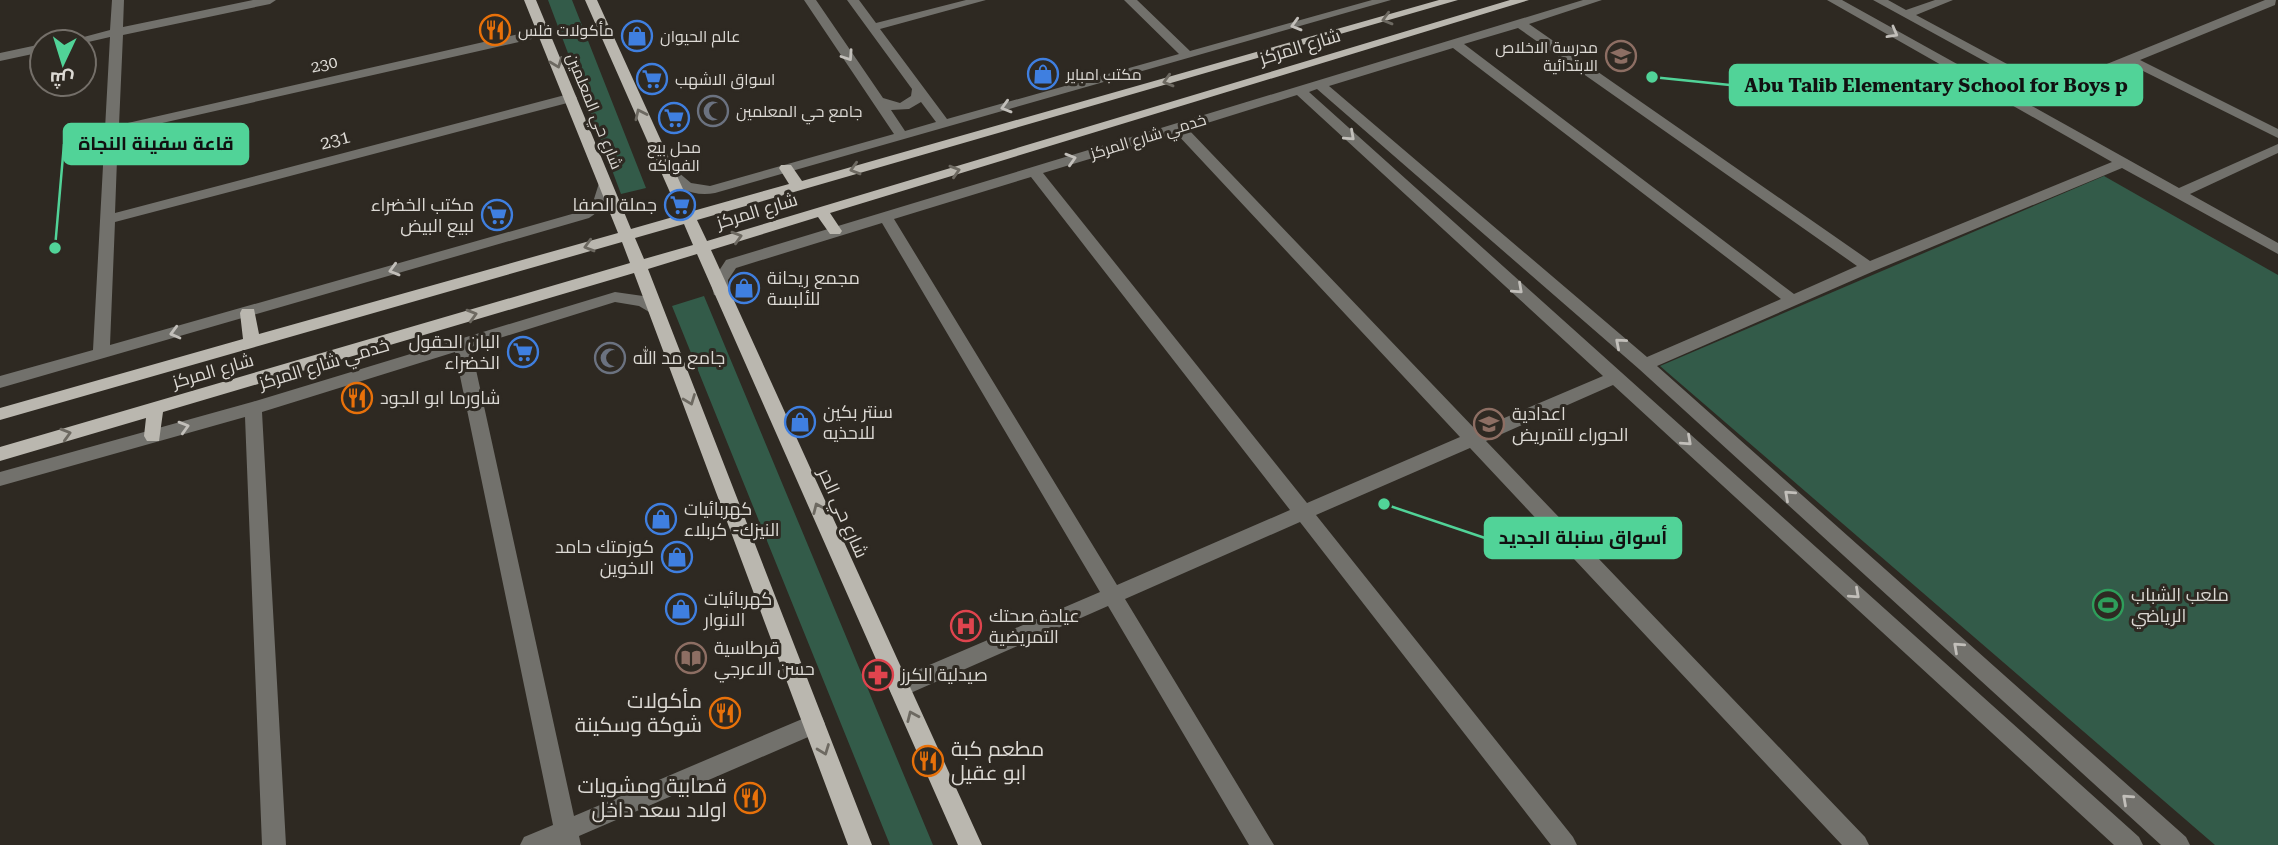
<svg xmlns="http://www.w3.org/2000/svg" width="2278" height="845" viewBox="0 0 2278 845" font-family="'Roboto Serif',Cairo,serif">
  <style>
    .green { fill: #335b49 }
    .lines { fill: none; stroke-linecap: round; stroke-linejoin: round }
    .minor { fill: #72716c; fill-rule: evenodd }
    .major { fill: #bab7af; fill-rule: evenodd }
    .oneway { stroke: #6d6961 }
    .oneway2 { stroke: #c2bfba }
    .labels { text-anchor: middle; stroke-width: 6; stroke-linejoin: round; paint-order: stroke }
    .far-poi-label { font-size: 16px; fill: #dcd9d4; stroke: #2e2922; text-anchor: start }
    .far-street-label { font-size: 16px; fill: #dcd9d4; stroke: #2e2922 }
    .street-label { font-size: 18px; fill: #dcd9d4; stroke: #2e2922 }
    .poi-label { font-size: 18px; fill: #dcd9d4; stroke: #2e2922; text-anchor: start }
    .near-poi-label { font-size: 21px; fill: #dcd9d4; stroke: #2e2922; text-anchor: end }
    .leader { fill: none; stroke: #51d398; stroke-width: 2.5 }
    .callout-dot { fill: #51d398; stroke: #2e2922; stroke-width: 2.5 }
    .callout { fill: #51d398; stroke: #51d398; stroke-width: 2.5 }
    .callout-label { font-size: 19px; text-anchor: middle; font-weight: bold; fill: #111 }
  </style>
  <rect width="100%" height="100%" fill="#2e2922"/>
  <path class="green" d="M548,0H572L646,188L621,194Z
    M2104,176L2278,275V845H2215L1660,366Z
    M704,296L933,845H890L672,306Z"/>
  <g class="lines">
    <path class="minor" d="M112,0H124L123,27L253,0H276L270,4L123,35L119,125L545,28L551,32L545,36L118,133L115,213L565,95H575L577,98L575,101L115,222L110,345L579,212L594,199L600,180H610C616,196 602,209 589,218L0,388V376L93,350L110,37L84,43L65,42L110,30Z
      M804,0H816L883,98L900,103L911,96L912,89L847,0H859L876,23L966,0H986L880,29L947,119L1179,54L1124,0H1137L1190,51L1372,0H1391L715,193C695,197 675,189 662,173V167H672L691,183L710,186L894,134ZM921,102L936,122L905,131L891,110L909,109Z
      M1583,0H1602L1529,24L1870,261L2112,162L1827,0H1842L2020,99L2039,91L1873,0H1888L1906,10L1935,0H1953L1916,15L2050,87L2265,0H2276L2275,5L2140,60L2278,129V138L2129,64L2030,105L2179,188L2278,144V153L2190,194L2278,243V254L2122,168L1874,271L1657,366L2186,837L2190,845H2161L1639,369L1317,89L1309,92L2139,837L2143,845H2114L1613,385L1486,441L1865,837L1869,845H1842L1470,448L1316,515L1573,837L1577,845H1551L1300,522L1125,599L1274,845H1249L1108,606L906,695L899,697L892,695L889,688L892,681L1100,592L882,223L736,268L728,280V291L720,296L714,295L711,283L726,260ZM1518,28L1857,266L1794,294L1464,44ZM1453,48L1781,299L1647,357L1329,86ZM1297,95L1603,376L1476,430L1188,129ZM1176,133L1460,437L1307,503L1043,173ZM1031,177L1290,510L1117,585L894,219Z
      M42,44V52L0,61V53Z
      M615,292L650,297L664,311L656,316L639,306L615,302L471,347L574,816L814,714L822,717L825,724L822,731L579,836L581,845H520L524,837L553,825L455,352L262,412L286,845H262L245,417L0,486V472L252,402Z"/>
    <path class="major" d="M524,0H536L631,229L680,215L585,0H597L693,211L789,184L779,168L781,165H791L802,181L1439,0H1458L697,220L707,241L1510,0H1529L830,213L842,231L840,234H830L818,217L711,250L982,845H958L697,254L648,269L872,845H848L634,273L163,412L159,441H147L144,436L146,418L0,461V447L630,263L622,242L0,420V408L243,339L240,313L242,309H254L259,334L618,233ZM684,224L693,245L644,259L635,238Z"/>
  </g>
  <defs><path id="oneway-chevron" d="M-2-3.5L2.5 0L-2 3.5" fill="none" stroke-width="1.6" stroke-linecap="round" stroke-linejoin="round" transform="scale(1.75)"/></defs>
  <g class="oneway">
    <use href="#oneway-chevron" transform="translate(1387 19) rotate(164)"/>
    <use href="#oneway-chevron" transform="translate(557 63) rotate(69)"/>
    <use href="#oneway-chevron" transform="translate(1168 81) rotate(164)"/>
    <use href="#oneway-chevron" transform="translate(640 114) rotate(-115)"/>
    <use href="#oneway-chevron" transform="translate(855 169) rotate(164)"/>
    <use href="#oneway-chevron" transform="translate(955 171) rotate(-17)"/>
    <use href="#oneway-chevron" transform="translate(737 237) rotate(-17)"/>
    <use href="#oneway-chevron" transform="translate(589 246) rotate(164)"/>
    <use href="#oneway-chevron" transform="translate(472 315) rotate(-16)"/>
    <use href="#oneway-chevron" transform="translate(690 400) rotate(69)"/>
    <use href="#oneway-chevron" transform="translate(66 434) rotate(-16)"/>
    <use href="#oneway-chevron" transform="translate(818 508) rotate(-114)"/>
    <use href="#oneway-chevron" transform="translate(912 716) rotate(-114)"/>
    <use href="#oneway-chevron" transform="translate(824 750) rotate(69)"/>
  </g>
  <g class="oneway2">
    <use href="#oneway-chevron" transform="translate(1296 25) rotate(164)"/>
    <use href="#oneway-chevron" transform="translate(1893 33) rotate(29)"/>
    <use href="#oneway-chevron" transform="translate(848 56) rotate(56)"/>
    <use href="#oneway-chevron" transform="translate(1006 107) rotate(164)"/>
    <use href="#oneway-chevron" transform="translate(1350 136) rotate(42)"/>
    <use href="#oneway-chevron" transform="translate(1071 159) rotate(-17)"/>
    <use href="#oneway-chevron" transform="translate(394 270) rotate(164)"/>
    <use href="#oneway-chevron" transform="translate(1518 289) rotate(42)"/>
    <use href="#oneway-chevron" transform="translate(175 333) rotate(165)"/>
    <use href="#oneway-chevron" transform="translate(1620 343) rotate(-139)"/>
    <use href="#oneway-chevron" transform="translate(184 427) rotate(-16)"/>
    <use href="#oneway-chevron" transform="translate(1687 441) rotate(42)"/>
    <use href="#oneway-chevron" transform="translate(1789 495) rotate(-138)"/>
    <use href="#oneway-chevron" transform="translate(1855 594) rotate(42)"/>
    <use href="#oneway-chevron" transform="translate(1958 647) rotate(-138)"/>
    <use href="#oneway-chevron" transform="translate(2127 799) rotate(-138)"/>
  </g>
  <defs>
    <g id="restaurant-ring" transform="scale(1.575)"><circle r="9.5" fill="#2e2922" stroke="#e8710a" stroke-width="1.5"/><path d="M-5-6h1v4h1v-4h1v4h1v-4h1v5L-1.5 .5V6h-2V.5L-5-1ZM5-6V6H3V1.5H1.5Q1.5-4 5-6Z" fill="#e8710a"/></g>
    <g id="shop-ring" transform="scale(1.575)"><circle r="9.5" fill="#2e2922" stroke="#3f7fe0" stroke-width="1.5"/><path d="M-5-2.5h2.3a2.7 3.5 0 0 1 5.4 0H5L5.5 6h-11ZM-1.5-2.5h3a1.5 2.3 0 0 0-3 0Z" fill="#3f7fe0"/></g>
    <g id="school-ring" transform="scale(1.575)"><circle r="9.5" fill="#2e2922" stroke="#8d6e63" stroke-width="1.5"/><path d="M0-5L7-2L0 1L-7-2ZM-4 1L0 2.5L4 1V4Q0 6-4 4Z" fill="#8d6e63"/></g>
    <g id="supermarket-ring" transform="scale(1.575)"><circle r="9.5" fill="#2e2922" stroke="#3f7fe0" stroke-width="1.5"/><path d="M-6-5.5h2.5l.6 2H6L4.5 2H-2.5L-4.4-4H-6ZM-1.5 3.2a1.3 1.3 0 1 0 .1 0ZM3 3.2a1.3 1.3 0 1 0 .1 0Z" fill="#3f7fe0"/></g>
    <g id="mosque-ring" transform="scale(1.575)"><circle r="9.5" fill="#2e2922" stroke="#6b7280" stroke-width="1.5"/><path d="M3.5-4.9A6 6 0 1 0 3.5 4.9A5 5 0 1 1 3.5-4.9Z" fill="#6b7280"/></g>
    <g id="stadium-ring" transform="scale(1.575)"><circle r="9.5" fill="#2e2922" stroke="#2e9e5b" stroke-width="1.5"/><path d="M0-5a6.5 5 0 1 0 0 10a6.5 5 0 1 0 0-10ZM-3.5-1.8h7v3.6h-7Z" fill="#2e9e5b"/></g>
    <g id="hospital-ring" transform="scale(1.575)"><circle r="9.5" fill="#2e2922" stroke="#e0444e" stroke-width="1.5"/><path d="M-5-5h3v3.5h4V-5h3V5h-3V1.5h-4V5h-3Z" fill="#e0444e"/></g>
    <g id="library-ring" transform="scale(1.575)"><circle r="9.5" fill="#2e2922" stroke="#8d6e63" stroke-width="1.5"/><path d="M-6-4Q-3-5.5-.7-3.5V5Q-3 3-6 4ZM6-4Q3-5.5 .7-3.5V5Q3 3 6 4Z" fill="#8d6e63"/></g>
    <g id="pharmacy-ring" transform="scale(1.575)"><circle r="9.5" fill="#2e2922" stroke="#e0444e" stroke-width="1.5"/><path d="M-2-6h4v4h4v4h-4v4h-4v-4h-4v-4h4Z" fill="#e0444e"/></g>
  </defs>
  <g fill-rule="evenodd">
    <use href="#restaurant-ring" x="495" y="30"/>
    <use href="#shop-ring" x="637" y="36"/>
    <use href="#school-ring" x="1621" y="56"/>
    <use href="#shop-ring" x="1043" y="74"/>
    <use href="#supermarket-ring" x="652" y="79"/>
    <use href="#mosque-ring" x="713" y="111"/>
    <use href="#supermarket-ring" x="674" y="118"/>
    <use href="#supermarket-ring" x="680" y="205"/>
    <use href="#supermarket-ring" x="497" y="215"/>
    <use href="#shop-ring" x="744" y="288"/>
    <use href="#supermarket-ring" x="523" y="352"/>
    <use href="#mosque-ring" x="610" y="358"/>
    <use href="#restaurant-ring" x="357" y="398"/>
    <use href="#shop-ring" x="800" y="422"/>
    <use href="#school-ring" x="1489" y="424"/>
    <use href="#shop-ring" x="661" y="519"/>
    <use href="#shop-ring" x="677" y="557"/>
    <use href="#stadium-ring" x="2108" y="605"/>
    <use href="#shop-ring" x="681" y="609"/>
    <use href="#hospital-ring" x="966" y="626"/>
    <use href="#library-ring" x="691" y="658"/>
    <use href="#pharmacy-ring" x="878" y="675"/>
    <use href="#restaurant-ring" x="725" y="713"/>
    <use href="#restaurant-ring" x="928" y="761"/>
    <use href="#restaurant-ring" x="750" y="798"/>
  </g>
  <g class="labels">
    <g class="far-poi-label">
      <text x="518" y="36">مأكولات فلس</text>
      <text x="660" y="42">عالم الحيوان</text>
      <text x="1598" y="53" text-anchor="end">مدرسة الاخلاص<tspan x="1598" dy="18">الابتدائية</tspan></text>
      <text x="1066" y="80">مكتب امباير</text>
      <text x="675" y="85">اسواق الاشهب</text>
      <text x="736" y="117">جامع حي المعلمين</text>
      <text x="674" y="153" text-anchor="middle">محل بيع<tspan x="674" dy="18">الفواكه</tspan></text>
    </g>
    <g class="far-street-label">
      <text transform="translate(324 64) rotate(-13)" y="6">230</text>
      <text transform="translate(595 111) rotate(68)" y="6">شارع حي المعلمين</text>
      <text transform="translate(1148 136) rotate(-17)" y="6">خدمي شارع المركز</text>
    </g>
    <g class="street-label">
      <text transform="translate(1300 47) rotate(-17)" y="6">شارع المركز</text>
      <text transform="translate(335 140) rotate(-15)" y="6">231</text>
      <text transform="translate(757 211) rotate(-17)" y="6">شارع المركز</text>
      <text transform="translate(324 364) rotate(-17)" y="6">خدمي شارع المركز</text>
      <text transform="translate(213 371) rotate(-16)" y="6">شارع المركز</text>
      <text transform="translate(843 513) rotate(66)" y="6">شارع حي الحر</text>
    </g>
    <g class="poi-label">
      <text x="474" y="211" text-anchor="end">مكتب الخضراء<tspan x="474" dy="21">لبيع البيض</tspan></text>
      <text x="657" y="211" text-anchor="end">جملة الصفا</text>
      <text x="767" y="284">مجمع ريحانة<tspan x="767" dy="21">للألبسة</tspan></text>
      <text x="500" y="348" text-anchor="end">البان الحقول<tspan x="500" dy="21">الخضراء</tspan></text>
      <text x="633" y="364">جامع مد الله</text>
      <text x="380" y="404">شاورما ابو الجود</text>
      <text x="823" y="418">سنتر بكين<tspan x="823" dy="21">للاحذيه</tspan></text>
      <text x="1512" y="420">اعدادية<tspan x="1512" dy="21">الحوراء للتمريض</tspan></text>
      <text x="684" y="515">كهربائيات<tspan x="684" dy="21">النيزك- كربلاء</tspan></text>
      <text x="654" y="553" text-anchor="end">كوزمتك حامد<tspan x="654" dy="21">الاخوين</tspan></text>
      <text x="2131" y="601">ملعب الشباب<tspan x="2131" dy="21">الرياضي</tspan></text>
      <text x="704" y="605">كهربائيات<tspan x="704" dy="21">الانوار</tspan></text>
      <text x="989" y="622">عيادة صحتك<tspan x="989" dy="21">التمريضية</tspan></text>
      <text x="714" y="654">قرطاسية<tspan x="714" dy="21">حسن الاعرجي</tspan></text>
      <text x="901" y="681">صيدلية الكرز</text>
    </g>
    <g class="near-poi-label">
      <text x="702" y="708">مأكولات<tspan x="702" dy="24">شوكة وسكينة</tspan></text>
      <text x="951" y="756" text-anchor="start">مطعم كبة<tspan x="951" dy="24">ابو عقيل</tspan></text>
      <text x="727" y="793">قصابية ومشويات<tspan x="727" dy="24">اولاد سعد داخل</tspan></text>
    </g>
  </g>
  <path class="leader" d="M1652 77L1730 85M55 248L64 144M1384 504L1485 538"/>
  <g class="callout-dot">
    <circle cx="1652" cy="77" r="7"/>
    <circle cx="55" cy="248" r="7"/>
    <circle cx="1384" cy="504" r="7"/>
  </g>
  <g class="callout">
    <rect x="1730" y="65" width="412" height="40" rx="7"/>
    <rect x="64" y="124" width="184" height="40" rx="7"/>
    <rect x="1485" y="518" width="196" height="40" rx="7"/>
  </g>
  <g class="callout-label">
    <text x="1936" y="92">Abu Talib Elementary School for Boys p</text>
    <text x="156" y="150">قاعة سفينة النجاة</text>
    <text x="1583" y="544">أسواق سنبلة الجديد</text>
  </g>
  <g transform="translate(63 63) rotate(184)"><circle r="33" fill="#2e2922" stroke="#746f69" stroke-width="2"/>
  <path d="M0-5L12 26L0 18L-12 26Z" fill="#51d398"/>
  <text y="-10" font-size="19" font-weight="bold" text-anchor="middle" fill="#dcd9d4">ش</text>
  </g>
</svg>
